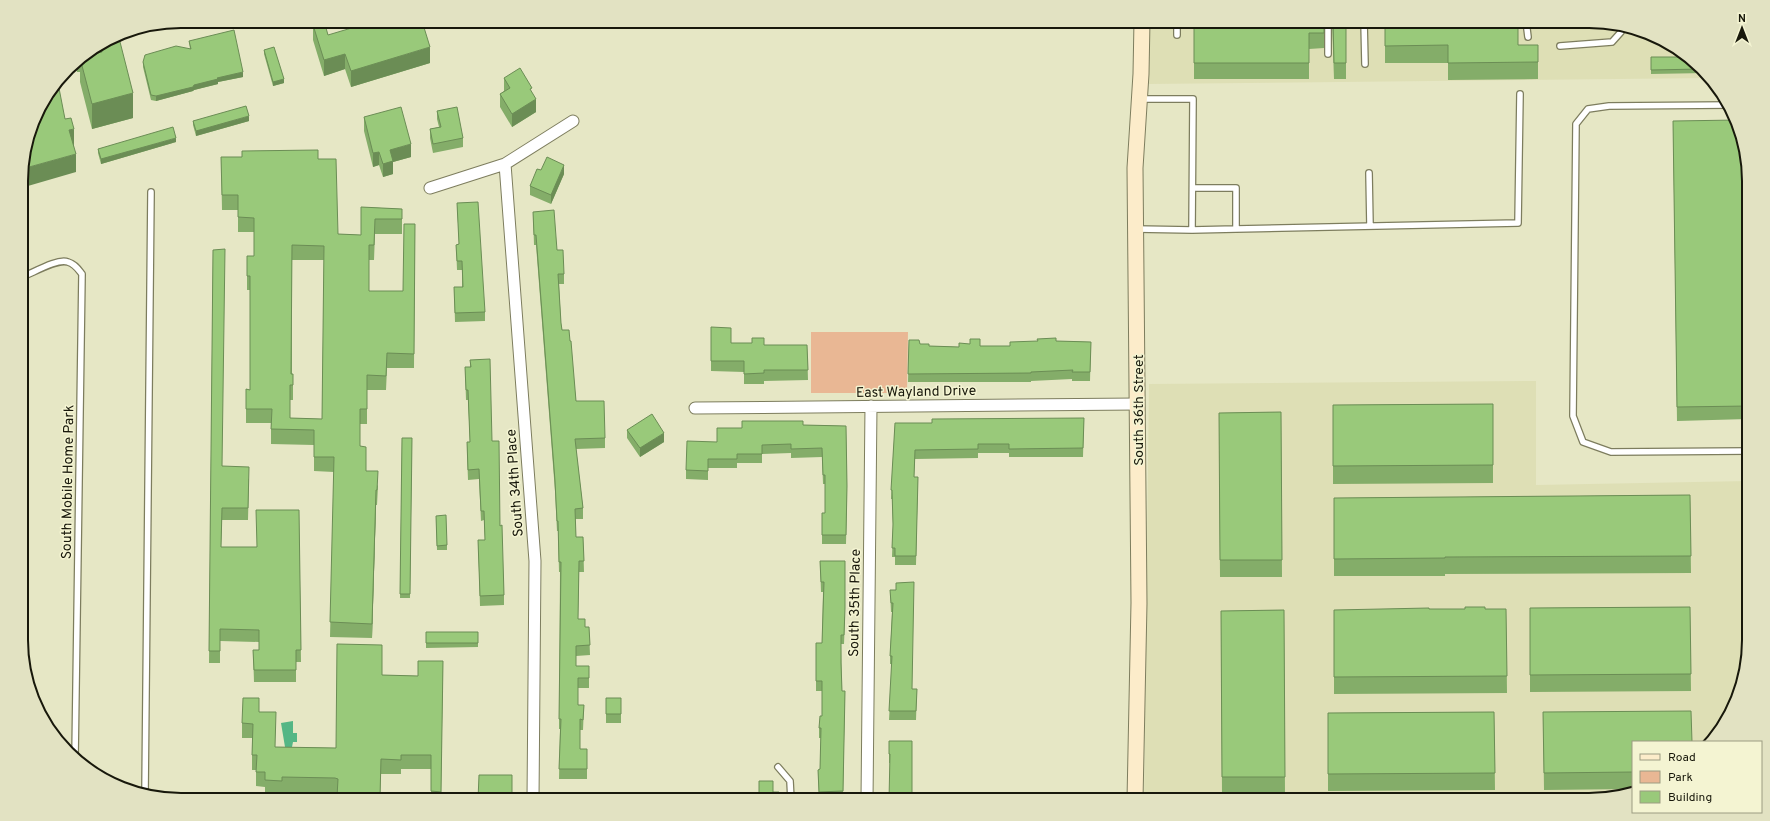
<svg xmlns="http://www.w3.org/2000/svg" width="1770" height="821" viewBox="0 0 1770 821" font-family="Overpass,sans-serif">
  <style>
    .built { fill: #dedfb5 }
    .green { fill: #e9b794 }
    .water { fill: #54b685 }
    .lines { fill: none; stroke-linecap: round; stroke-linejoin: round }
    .lane-casing { stroke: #7d7d5e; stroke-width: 8 }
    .street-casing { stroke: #7d7d5e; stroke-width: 13 }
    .secondary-casing { stroke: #7d7d5e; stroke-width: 17 }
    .lane { stroke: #fff; stroke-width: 5.5 }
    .street { stroke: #fff; stroke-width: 11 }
    .secondary { stroke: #fcecca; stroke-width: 15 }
    .wall { fill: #84ad69; fill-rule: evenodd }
    .shaded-wall { fill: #6b8d55 }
    .building { fill: #99c97a; stroke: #6b8d55; fill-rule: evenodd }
    .labels { text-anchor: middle; stroke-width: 3; stroke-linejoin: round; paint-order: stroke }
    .street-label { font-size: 14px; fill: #18180b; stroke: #f4f4d2 }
    .rim { fill: none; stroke: #18180b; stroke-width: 2 }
  </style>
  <rect width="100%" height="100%" fill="#e6e7c5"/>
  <path class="built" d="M1148,21H1589L1650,33L1687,54L1710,78L1147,84Z
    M1536,381V485L1749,481V640L1737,701L1712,742H1633V793L1599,800H1144L1149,384Z"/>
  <path class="green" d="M811,332H908L907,393H811Z"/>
  <path class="water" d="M293,721V733H297V742H293L292,747H285L281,723Z"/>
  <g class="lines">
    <g class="lane-casing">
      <path id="lane" d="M1177,21V35
        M1328,21V54
        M1364,21L1365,64
        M1526,21L1528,37
        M1560,46L1612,42L1621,32V27
        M1729,105L1609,106L1588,109L1576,124L1573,416L1583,442L1611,452L1748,451
        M1369,173L1370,226
        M1136,229L1192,230L1193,99H1140
        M1236,229L1518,223L1520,94
        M1192,230L1236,229V188H1193
        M22,277C33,273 57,258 68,262C75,264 78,269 82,274L75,758
        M778,767L790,781L791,800
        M145,793L151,192"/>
    </g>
    <g class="street-casing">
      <path id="street" d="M505,164L535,561L533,800
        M430,188L505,164L573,121
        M695,408L1138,404
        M867,800L871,406"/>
    </g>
    <g class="secondary-casing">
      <path id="secondary" d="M1135,800L1139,603L1135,168L1141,74L1142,21"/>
    </g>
    <use href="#lane" class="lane"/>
    <use href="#street" class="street"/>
    <use href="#secondary" class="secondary"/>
  </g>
  <path class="wall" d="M1194,21H1324V48L1309,49V79H1194Z
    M1332,21H1346V79H1334Z
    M1385,21L1518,45H1538V79L1448,80V63H1385Z
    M313,25L328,35L430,63L351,87L345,69L324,76L313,40Z
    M118,34L133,118L92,129L80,82V72H77L75,62Z
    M189,41L243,77L218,82V84L194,90L193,91L156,101L151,100L143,67V62L190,49Z
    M264,50L284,83L273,86L264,54Z
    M1651,57H1689L1706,73L1651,74Z
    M504,78L532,93L536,112L512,127L500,107V94L504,91Z
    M437,111L463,138V147L433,153L430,138V129L439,127L437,119Z
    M364,117L411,157L393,162V174L383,177L379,165L373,167L364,131Z
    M193,121H249L196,136L193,125Z
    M1673,121L1748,160V419L1677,421Z
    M176,142L101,164L98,153V149Z
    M221,157L318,159L338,234L361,235V207L402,209V234H375L374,260H369V291H403L415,224L414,368H387L386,390H367V424H360V446L366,471L378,486L377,505H376L372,638L330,637L334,472L314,471V445L271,444V423H246V389L250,390V290H247V256H254V232H238V210H222ZM292,260H324L322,419L290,418V400H293V374H292Z
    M541,170L564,174L551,204L530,195V186Z
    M457,203L485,312V321L455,322L454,287H462V270H457L456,245L459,244Z
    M533,212L557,250L564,274V284H559L561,323L562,330L570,341L576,401L605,438V448L576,449L583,508V519H575L576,537H583L584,572H579L578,619L585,627H589L590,655L576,656V666H589V688H578V705H584L583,730H580V749H587V779H559L560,729H559V719L560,572H559L558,531H557L555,491L536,245H534Z
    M213,250L222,466L249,479L248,520H222L221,547H257L299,510L301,662H296V682H254L253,650H259V642L220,641V663H209Z
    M711,327L731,343L764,345H807L808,380L764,381V384H744V372L711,371Z
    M909,340L920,344L929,346L959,347L980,346H1010L1056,341L1091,342L1090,381H1072V379L1031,381V382H908Z
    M470,360L492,441L500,526L504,595V605L480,606L478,540H485L484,520L481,521L479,479L468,480L467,452V442H470L468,400H466L465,367H470Z
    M1493,404V483L1333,484V405Z
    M1281,412L1282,577H1220L1219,413Z
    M1084,418L1083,457H1009V453H978V458L915,459L914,477H918L916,565H895V557H892L893,527L892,499H891L895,423H932Z
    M803,425L846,426L847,495L846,544H822V513H825V484H823L822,457L791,458V453L762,454V463H737V468H708V480L686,479V470L717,442L742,428Z
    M627,430L664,442L640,457L627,438Z
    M402,438H412L410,598H400Z
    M1690,495L1691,573L1445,574V576H1334V498Z
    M436,516L447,545V550H437Z
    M820,561L845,618L844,644H841L842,691H845L843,800H819L818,770L820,769L821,738H819V728L822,716V691H816V643H822L823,592H821Z
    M890,590L912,689H917L916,720H889L892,664H890V656L892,612H891Z
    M1690,607L1691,691L1530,692V608Z
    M1506,609L1507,693L1334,694V610Z
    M1284,610L1285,794L1222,795L1221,611Z
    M426,632H478V647L426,648Z
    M443,661L441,800H431V769H401V774H381L380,800H337V793H335L282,792V795H265V787L256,786V770H252V738H242V723L259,712L275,747L336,748L382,675L418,676Z
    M606,698H621V723H606Z
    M1494,712L1495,790L1328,791V713Z
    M1543,712L1633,742V789L1544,790Z
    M889,741H912L890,763H889Z"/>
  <path class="shaded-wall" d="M430,47V63L351,87V71Z
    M345,54V69L324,76V60Z
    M243,72V77L218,82V84L194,90L193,91L156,101V96L217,78Z
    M284,79V83L273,86V82Z
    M133,93V118L92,129V104Z
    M536,99V112L512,127V114Z
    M249,116V121L196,136V131Z
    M74,129V147L69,148V130Z
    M176,138V142L101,164V159Z
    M411,144V157L393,162V174L383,177V164L390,150Z
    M379,152V165L373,167V153Z
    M76,154V172L21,188L22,169Z
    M564,165V174L551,204V195Z
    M664,433V442L640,457V448Z
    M376,490V505L372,638V624Z"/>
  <path class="building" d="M324,21L328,35L375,21H422L430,47L351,71L345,54L324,60L313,25Z
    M1194,21H1324V33H1309V63H1194Z
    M1333,21H1346V63H1334Z
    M1385,21H1518V45H1538V62L1448,63V45L1385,46Z
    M234,30L243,72L217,78L218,79L194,85L193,87L156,96L151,95L143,62L145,55L176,46L191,49L189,41Z
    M118,34L133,93L92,104L80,58L82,56L102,52V48H97Z
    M274,47L284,79L273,82L264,50Z
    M1651,57H1689L1701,69L1651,70Z
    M520,68L532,88L530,89L536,99L512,114L500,94L510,88L504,78Z
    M58,83L65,119L71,118L74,129L69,130L76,154L22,169L38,110Z
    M246,106L249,116L196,131L193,121Z
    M401,107L411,144L390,150L393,161L383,164L379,152L373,153L364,117Z
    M457,107L463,138L433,144L430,129L441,127L437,111Z
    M1737,120L1748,160V406L1677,407L1673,121Z
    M173,127L176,138L101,159L98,149Z
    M318,150V159H336L338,234L361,235V207L402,209V219H375L374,245H369V291H403L404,224H415L414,354L387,353L386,376L367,375V409H360V446L366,447V471H378L377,490H376L372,624L330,622L334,457H314V430L271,429L272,409H246V389L250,390V276H247V256H254V218L238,217V195H222L221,157H242V151ZM292,245L324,246L322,419L290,418V385H293V374H291Z
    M547,157L564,165L551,195L530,186L537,169L541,170Z
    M478,202L485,312L455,313L454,287H463L462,261H457L456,245L459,244L457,203Z
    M554,210L557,250H563L564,274H558L561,323L562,330H569L570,341H571L576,401H604L605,438L575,439L583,508L575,509L576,537H583L584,561H579L578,619H585V627H589L590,645L576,646V666H589V678H578V705H584L583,720L580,719V749H587V769H559L561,719H559L561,562H559L558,521H557L555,481L536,235H534L533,212Z
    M225,249L222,466L249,467L248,508H222L221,547H257L256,510H299L301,650H296V670H254L253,650H259V630L220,629V651H209L213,250Z
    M711,327L731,328V343H752V338H764V345H807L808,370H764V373L744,374V361H711Z
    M1056,338V341L1091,342L1090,372H1072L1073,370L1031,372V373L908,374L909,340H919L920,344H929V346L959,347V343L970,344V339H980V346H1010V342L1038,341L1037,339Z
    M490,359L492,441H499L500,526L502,525L504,595L480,596L478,540H485L484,511H481L479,469L468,470L467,442H470L468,390H466L465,367H471L470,360Z
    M1493,404V465L1333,466V405Z
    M1281,412L1282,560H1220L1219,413Z
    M652,414L664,433L640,448L627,430Z
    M1084,418L1083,448L1009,449V444H978V449L915,450L914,477H918L916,556H895V548H892L893,524L892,490H891L895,423H932V419Z
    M742,421H803V425L846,426L847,486L846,535H822V513H825V475H823L822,448L791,449V444L762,445V454H737V459H708V471L686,470L687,441L717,442V428H742Z
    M402,438H412L410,594H400Z
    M1690,495L1691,556L1445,557V558L1334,559V498Z
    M446,515L447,545L437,546L436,516Z
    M820,561H845V608L844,635H841V663L842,691H845L843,791L819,792L818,770L820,769L821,728H819L820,716H822V681H816V643H822L824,582H821Z
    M914,582L912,689H917L916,711H889L892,656H890L893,603H891L890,590H896V583Z
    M1465,607H1485V609H1506L1507,676L1334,677V610L1429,608V609H1465Z
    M1690,607L1691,674L1530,675V608Z
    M1284,610L1285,777H1222L1221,611Z
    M426,632H478V643H426Z
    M337,644L382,645V675L418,676V661H443L441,792L431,791V755H401V760L381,759L380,797H337L338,779L335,778L282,777V781L265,780V772H256L257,755H252L253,724L242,723L243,698H259V712H276L275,747L336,748Z
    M606,698H621V714H606Z
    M1691,711L1692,742H1633V772L1544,773L1543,712Z
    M1494,712L1495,773L1328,774V713Z
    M889,741H912V800H889L890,754H889Z
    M479,775H512V800H478Z
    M759,781H773V792H779V800H759Z"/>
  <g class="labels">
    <g class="street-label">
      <text transform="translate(916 391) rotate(-1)" y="5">East Wayland Drive</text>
      <text transform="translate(1138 410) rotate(-90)" y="5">South 36th Street</text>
      <text transform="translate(67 482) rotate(-89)" y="5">South Mobile Home Park</text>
      <text transform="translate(514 483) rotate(-94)" y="5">South 34th Place</text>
      <text transform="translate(854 603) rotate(-89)" y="5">South 35th Place</text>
    </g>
  </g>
  <path d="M0 0H1770V821H0ZM181 28H1589A153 153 0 0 1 1742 181V640A153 153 0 0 1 1589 793H181A153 153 0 0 1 28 640V181A153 153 0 0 1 181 28Z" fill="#e2e2c2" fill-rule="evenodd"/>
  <path class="rim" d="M181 28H1589A153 153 0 0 1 1742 181V640A153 153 0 0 1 1589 793H181A153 153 0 0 1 28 640V181A153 153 0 0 1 181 28Z"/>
  <rect x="1632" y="741" width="130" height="72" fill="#f4f4d2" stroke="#9c9c82"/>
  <rect x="1640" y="754" width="20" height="6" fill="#fcecca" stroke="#9c9c82"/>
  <text x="1668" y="761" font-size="12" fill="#18180b">Road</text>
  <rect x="1640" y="771" width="20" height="12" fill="#e9b794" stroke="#9c9c82"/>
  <text x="1668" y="781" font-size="12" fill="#18180b">Park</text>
  <rect x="1640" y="791" width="20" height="12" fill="#99c97a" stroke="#9c9c82"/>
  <text x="1668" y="801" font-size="12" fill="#18180b">Building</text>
  <g transform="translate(1742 28)" stroke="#f4f4d2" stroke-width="3" paint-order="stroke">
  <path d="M0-3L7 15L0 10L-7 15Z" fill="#18180b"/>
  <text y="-6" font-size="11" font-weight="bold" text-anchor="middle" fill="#18180b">N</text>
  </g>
</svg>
